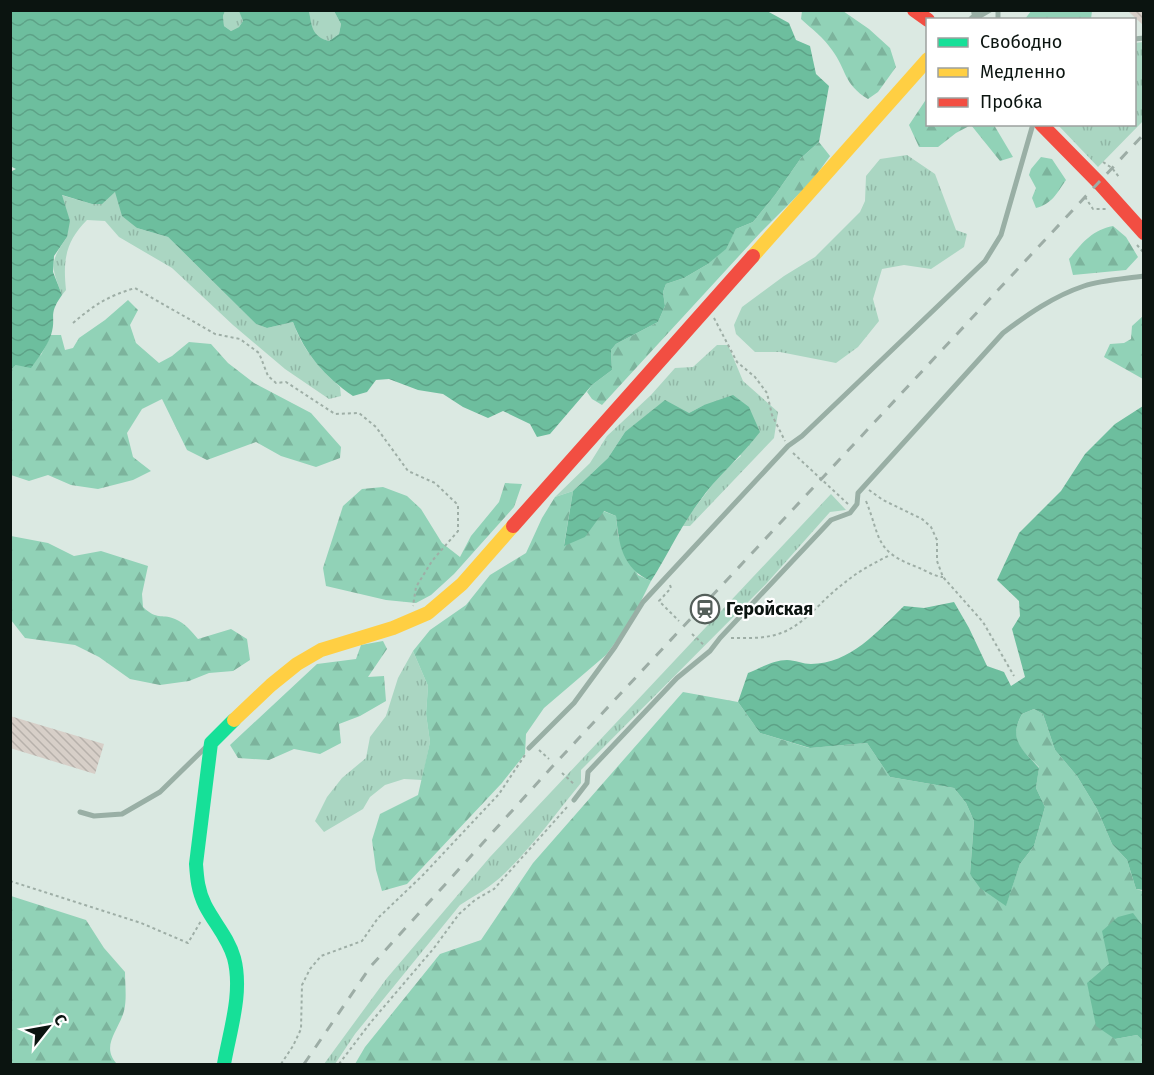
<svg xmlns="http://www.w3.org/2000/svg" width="1154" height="1075" viewBox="0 0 1154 1075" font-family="'Fira Sans',sans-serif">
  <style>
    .grass { fill: url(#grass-tufts) }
    .forest { fill: url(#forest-firs) }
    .water { fill: url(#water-waves) }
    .building { fill: url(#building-back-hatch) }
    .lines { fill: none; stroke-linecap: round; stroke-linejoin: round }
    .path { stroke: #9eaea6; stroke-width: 2; stroke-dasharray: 3 3; stroke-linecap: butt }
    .lane { stroke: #99afa5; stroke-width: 5 }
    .street { stroke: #99afa5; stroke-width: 10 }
    .fast { stroke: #16e098; stroke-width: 14 }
    .slow { stroke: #ffcf43; stroke-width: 14 }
    .jam { stroke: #f24e42; stroke-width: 14 }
    .rail { stroke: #9dada6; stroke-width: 3; stroke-dasharray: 10 10; stroke-linecap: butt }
    .labels { text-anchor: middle; stroke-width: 4.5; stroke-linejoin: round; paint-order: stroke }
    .poi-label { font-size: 18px; font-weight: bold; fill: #0b1410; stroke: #fff; text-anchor: start }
  </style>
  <defs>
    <pattern id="grass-tufts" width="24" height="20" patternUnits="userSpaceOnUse" patternTransform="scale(1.5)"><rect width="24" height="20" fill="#aad6c2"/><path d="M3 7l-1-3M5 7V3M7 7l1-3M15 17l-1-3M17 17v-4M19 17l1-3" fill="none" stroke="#91b7a6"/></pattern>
    <pattern id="forest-firs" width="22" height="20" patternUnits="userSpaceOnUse" patternTransform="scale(1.5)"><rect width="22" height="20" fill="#91d2b7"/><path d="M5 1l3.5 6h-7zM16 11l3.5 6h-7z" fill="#7cb39c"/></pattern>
    <pattern id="water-waves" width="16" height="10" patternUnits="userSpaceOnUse" patternTransform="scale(1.5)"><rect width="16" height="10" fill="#6dbe9e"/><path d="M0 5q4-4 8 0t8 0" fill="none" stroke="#5da287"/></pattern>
    <pattern id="building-back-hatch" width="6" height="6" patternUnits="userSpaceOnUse" patternTransform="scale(1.5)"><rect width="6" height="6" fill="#d7cfc8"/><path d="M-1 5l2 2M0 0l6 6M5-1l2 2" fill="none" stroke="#b7b1ab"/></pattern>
  </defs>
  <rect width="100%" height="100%" fill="#dbe9e2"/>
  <path class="grass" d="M225,11H240L243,21L239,27L231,31L224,26L223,16Z
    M309,11H334L341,24L339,34L329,41C309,36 312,27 309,11Z
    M1143,42V121L1098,167L1058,125L1134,124L1135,43Z
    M907,155L935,174L956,230L967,234L964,247L931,269L904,265L882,269L873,299L879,321L858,347L836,363L780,352H755L736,334L734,325L742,307L784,276L815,257L860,212L865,201L866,176L880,159Z
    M115,192L137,228L168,237L256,324L267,328L293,322C302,349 319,368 340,387L341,396L329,399L285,369L233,325L172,268L119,237L105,221L87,220C65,242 63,261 66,290L62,295C51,266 49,263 67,237L61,195L92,204Z
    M717,345H728L743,381L778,412L774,438L690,526H681L722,472L741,456L704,405L689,413L625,432L608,458L573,491L555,497L590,463L607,436L651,395L675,368L693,367Z
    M831,494L846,510L830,512L766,584L581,770V783C556,813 533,846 505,873C492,886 476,895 460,905L355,1034L335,1064H324L387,978L490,857Z
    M413,651L428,686L426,714L430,742L422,780L404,779L385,785L370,797L363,809L324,832L315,821L327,797L342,778L366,758L370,737L386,716L398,678Z"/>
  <path class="forest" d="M843,11L869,29L890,48L896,67L878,92L868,99C843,84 847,70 832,50C824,38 812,29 801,19L802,11Z
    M1031,11V10L1092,11L1091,19H1025Z
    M927,98L928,124L994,125L1013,157L1000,161L971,125L956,133L938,147H919L909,125Z
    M819,142L830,156L812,181L761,232L602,405L592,399L587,392L592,385L612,370L611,350L616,344L658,322L665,306L663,292L666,284L684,278L708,264L725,249L736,229L753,222L775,195L801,158Z
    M1041,157L1052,159L1066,180C1057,193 1052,204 1036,208L1032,198L1036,188L1029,175L1031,169Z
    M1113,226L1126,237L1138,257L1126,270L1073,275L1069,259C1082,243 1092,230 1113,226Z
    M128,300L138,310L130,325L136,343L159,363L172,356L189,342L211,344L228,363L254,383L311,413L341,447L340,458L316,467L281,456L256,442L207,460L187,450L162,399L142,409L127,433L133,457L151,471L133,480L98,489L71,485L48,475L29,481L11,475L10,369L16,365L41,355L51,335H61L65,350L73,348L79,338L105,320Z
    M1143,316V379L1104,357L1110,344L1124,343L1131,339L1132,326Z
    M505,483L522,484L514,507L454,574L431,595L416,603L386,600L326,586L323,568L343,506L362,489L383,487L407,496L421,509L442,543L460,557L471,536L499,502Z
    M573,491L564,545L603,511L616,516L618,536L638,575L651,581L631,621L606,655L544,708L526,734L525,754L501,784L407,884L382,891L376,870L372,840L380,814L418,795L430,742L426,714L428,686L413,651L430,630L466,605L490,575L526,553L542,518L555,497Z
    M11,536L48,543L74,556L101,551L148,566L142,594L143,607C158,621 160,613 175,619C185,623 191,631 198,639L231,629L247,639L250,660L233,671L209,673L189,681L160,685L130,679L99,657L75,645L25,638L11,620Z
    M383,641L387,649L368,677L384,676L386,701L360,716L339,724L341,743L320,754L294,749L269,760L238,758L230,745L317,664L356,659L361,645Z
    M683,692L738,702L760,733L809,748L867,743L890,777L954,788L966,803L974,821L970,874L1006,905L1020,864L1034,846L1045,807L1036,788L1039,767C1021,749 1008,740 1022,714L1034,709L1043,714L1055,750L1077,776L1097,809L1112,844L1127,860L1136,889L1143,891V926L1133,914L1109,964L1115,1039L1137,1035L1143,1041V1064H355L365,1047L440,954L481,940L533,863Z
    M11,896L86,920L104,948L125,972C125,984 127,999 124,1011C119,1030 100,1046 117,1064H11Z"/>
  <path class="water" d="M11,10L225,11L223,16L224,26L231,31L239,27L243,21L239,11H309C312,26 311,36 329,41L339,34L341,24L334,11H767L789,23L796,40L810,46L816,74L829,86L819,142L801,158L775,195L753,222L736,229L726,249L708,264L684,278L666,284L663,292L665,306L658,322L616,344L611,350L612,370L592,385L550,434L537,437L530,424L503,411L488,418L463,407L443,394L418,390L389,379L376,380L367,392L353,396C325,377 305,354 293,322L267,328L256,324L168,237L137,228L122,216L115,192L102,204H92L62,195L70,221L67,237L54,256L53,272L62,295C47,316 57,316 51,335C47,347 38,358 31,368L16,365L11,369L10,172L16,169L10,166Z
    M733,395L749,407L760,432C741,457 717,476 699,502C680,527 668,555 651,581C622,568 619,545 616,516L604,511L585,537L564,546L573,491L608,458L625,432L665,400L689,413L704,405Z
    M1143,406V890L1136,889L1127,860L1112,844L1097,809L1077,776L1055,750L1043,714L1034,709L1022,714C1008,740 1022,749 1039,768L1036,788L1045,807L1034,846L1020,864L1006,906L980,888L970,874L974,821L966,803L954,788L890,777L867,743L810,748L760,733L738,702L748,673C760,668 774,660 787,660C795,660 803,664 811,664C850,664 878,631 904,606L924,608L954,602L969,628L987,666L1004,672L1011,686L1025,677L1012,629L1020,616L1019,601L997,580L1019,533L1061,491L1085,454L1115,424Z
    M1133,913L1143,926V1041L1137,1035L1115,1039L1096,1026L1087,983L1109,964L1102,931L1118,917Z"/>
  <path class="building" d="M1127,10H1143V25Z
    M10,716L104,744L95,774L10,748Z"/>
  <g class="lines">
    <path class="path" d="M1103,162L1112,168L1119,177
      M1085,197L1093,209H1106
      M1137,245L1144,253
      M714,318L737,362L755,377L767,393L772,415L785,441
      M73,323C94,305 108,296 135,288L215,334L240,339L259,353L268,376L276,383L286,382L335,414L359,413L376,427L408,471L435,483L458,505V531L432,561L416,587L413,606
      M793,453L848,504
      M869,490L883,500L922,519L931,527L937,540V561L943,577L983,622L1014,676
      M866,501C881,538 874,551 917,567C925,570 933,576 943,577
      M670,585L671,588L659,601L679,621
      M692,634L705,646
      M731,638C748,638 765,639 781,633C806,624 822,599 843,584C857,572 874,563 890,555
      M539,750L549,759
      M562,773L575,785
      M10,881L141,923L188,943L201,921
      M281,1064L293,1046L301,1029L302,985L310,969L321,956L362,941L378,918L423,875L499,794L525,755
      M339,1064L371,1022L434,948L459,914L475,900L494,889L568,806"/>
    <path class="lane" d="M998,10V20
      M978,17L990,10
      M1134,39L1144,38
      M529,748L574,703L615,647L643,602L788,446L802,436L985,261L1001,235L1033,124
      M574,800L587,783L588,772L677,678L710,651L720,638L831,520L850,513L857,504L858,493L1003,333C1028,314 1054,296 1084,286C1102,280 1124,279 1144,276
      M80,812L94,816L122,814L160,792L207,746"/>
    <path class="street" d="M973,20L977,17L976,10"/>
    <path class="fast" d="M224,1064C230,1030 243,992 234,958C228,937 214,923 205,905C198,891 197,878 196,864L211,743L234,720"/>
    <path class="slow" d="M753,256L928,59
      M234,720L271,685L297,664L321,650L393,628L428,613L462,584L513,526"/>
    <path class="jam" d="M914,10L928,20
      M1041,124L1100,184L1144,233
      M513,526L753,256"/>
    <path class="rail" d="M304,1064L371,966L551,768L1144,134"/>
  </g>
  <defs>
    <g id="station-ring" transform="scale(1.5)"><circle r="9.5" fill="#fff" stroke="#545f5a" stroke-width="1.5"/><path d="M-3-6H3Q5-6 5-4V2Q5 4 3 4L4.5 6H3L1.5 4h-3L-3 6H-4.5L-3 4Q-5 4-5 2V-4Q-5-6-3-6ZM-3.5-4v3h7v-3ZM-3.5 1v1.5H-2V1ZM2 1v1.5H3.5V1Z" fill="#545f5a"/></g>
  </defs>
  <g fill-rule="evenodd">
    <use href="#station-ring" x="705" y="609"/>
  </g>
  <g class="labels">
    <g class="poi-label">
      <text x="726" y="615">Геройская</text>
    </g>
  </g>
  <rect width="1154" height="1075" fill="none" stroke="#0b1410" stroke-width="24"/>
  <rect x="926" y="18" width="210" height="108" fill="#ffffff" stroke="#9da19f" stroke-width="1.5"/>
  <rect x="938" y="38" width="30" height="9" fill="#16e098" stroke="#9da19f" stroke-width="1.5"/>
  <text x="980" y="48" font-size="18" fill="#0b1410">Свободно</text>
  <rect x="938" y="68" width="30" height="9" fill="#ffcf43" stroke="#9da19f" stroke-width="1.5"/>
  <text x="980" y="78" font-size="18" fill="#0b1410">Медленно</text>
  <rect x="938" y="98" width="30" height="9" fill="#f24e42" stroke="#9da19f" stroke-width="1.5"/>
  <text x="980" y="108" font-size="18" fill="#0b1410">Пробка</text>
  <g transform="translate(48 1027) rotate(59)" stroke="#ffffff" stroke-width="4.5" paint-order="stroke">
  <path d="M0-4.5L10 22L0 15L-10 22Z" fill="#0b1410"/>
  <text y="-9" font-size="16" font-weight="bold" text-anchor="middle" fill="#0b1410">С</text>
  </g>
</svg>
